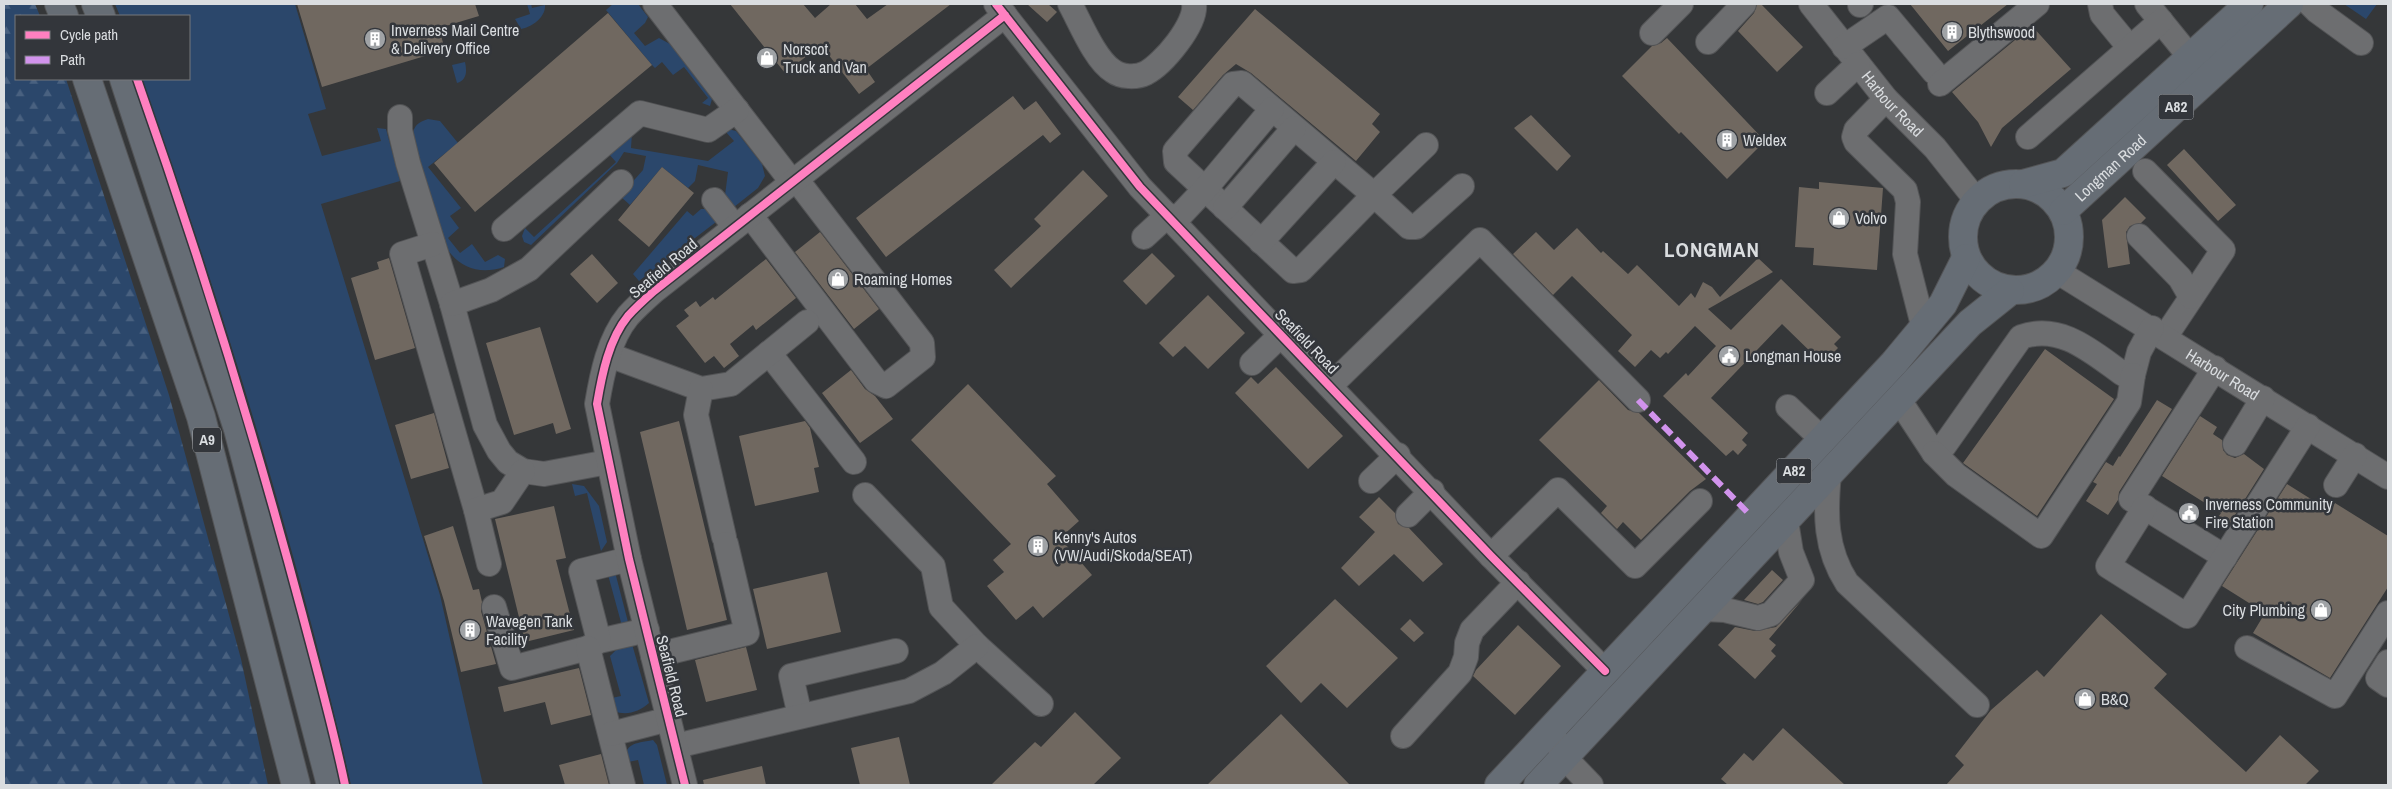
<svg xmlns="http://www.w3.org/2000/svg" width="2392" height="789" viewBox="0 0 2392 789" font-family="'Archivo Narrow',sans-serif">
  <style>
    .grass { fill: #2b476b }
    .forest { fill: url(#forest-firs) }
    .building { fill: #706860 }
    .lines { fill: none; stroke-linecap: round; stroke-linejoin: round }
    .minor-casing { stroke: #535456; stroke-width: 26 }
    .highway-casing { stroke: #535456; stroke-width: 30 }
    .minor { stroke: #6d6e70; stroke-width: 24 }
    .highway { stroke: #666d75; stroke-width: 28 }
    .quiet { stroke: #d193ec; stroke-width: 6; stroke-dasharray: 12 6; stroke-linecap: butt }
    .cycleway-casing { stroke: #33363b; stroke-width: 11 }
    .cycleway { stroke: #ff80c0; stroke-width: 8 }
    .labels { text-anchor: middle; stroke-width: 5; stroke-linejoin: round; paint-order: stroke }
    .shield { fill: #33363b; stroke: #a8abae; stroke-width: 1 }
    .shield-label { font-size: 15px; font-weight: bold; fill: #dadde0 }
    .poi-label { font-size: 16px; fill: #dadde0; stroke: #33363b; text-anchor: start }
    .street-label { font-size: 16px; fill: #dadde0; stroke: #33363b }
    .district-label { font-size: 21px; font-weight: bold; letter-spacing: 1px; fill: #dadde0; stroke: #33363b }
  </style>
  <defs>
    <pattern id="forest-firs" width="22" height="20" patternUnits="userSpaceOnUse" patternTransform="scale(1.25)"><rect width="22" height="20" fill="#2b476b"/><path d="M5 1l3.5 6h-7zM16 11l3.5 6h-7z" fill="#496180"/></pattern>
  </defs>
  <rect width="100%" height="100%" fill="#353739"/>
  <path class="grass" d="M115,4H295L326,109L308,114L322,156L381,141L377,128L386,129L400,181L321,204L440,595L483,785H351C296,546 224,310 142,79H189V16H120Z
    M527,4H531L532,8L545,5C546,17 532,27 521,29L515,19L530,14Z
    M613,4H638L648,17L645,23L634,33L645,46L659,38L670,44L712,99L710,106L702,103L708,98L684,67L673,75L662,62L655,68L652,65L606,10Z
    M2344,4H2377L2366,19Z
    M465,62C467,71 467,80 457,83L452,65Z
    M428,119L440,121L458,143L428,167L461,208L450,216L459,228L448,238L460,253L472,244L485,262L498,255L505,259L504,267C482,274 462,270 448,250L413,138C412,127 418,122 428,119Z
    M728,129L736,131L762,164L765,176L758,188L734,207L724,203L728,172L698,165L695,181L688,188L662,167L630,205L620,196L643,170L646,156L624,152L617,163L531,245L524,242L522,236L525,228L534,237L616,162L607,152L632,133L631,148L708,161L734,141L725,131Z
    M701,209H709L717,220L716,222L639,281L633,274L687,211L693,216Z
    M572,484L584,486L599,506L607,542L601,551L587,493L575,496Z
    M607,571L615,572L628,622L622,626Z
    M632,644L649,703C639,712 626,716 614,711L607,699L621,696L610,656L621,645Z
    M653,740L657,745L667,785H644L638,760L623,763C627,742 633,744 653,740Z"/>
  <path class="forest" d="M4,4H35L40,16H16V79H66L169,395L241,659L268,785H4Z"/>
  <path class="building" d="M297,4H475L479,16L439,28L445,50L322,87Z
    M730,4H803L815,18L831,4H855L867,19L888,4H951L866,69L875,82L859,94L821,45L785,73Z
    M1027,4H1048L1057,12L1047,22Z
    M1757,4H1761L1803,47L1777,72L1738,31L1754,13Z
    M1910,4H2008L1948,51Z
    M1255,9L1380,114L1372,124L1380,132L1356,161L1251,73L1236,64L1223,75L1193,110L1178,97Z
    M608,13L652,65L475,212L434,163Z
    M2032,26L2071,69L2002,128L1991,147L1978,122L1952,92Z
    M1667,38L1765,141L1727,179L1681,132L1679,134L1622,76L1652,46L1661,43Z
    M1013,96L1024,110L1036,101L1061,134L1050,143L1043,135L886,257L856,218Z
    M1531,115L1571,156L1557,171L1514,128Z
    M2184,149L2236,205L2218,221L2167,165Z
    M662,167L694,193L649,247L618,220Z
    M1083,170L1108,196L1011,288L994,270L1041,226L1034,219Z
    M1819,182L1883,188L1877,270L1813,265L1814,248L1795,247L1799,187L1819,189Z
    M2125,197L2146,218L2141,223L2130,226L2126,232L2130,264L2108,268L2102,220Z
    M1577,228L1601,253L1603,251L1628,274L1637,265L1679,306L1691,293L1695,298L1703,282L1712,287L1720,297L1758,258L1773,272L1708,309L1731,330L1781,279L1841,337L1834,344L1838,348L1829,357L1825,353L1819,360L1782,324L1711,398L1748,433L1742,440L1747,445L1738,455L1733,450L1726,456L1663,396L1686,373L1688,376L1716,346L1695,326L1668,354L1666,352L1660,358L1651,350L1635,367L1618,351L1632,335L1572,276L1553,295L1513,254L1536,232L1554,250Z
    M820,232L879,309L854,329L795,252Z
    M1152,253L1175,276L1146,305L1123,281Z
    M592,254L618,283L597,303L570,274Z
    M389,258L415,348L375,360L351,278L379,269L377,262Z
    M766,259L796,298L756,330L753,325L730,344L739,356L724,368L714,356L705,363L676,326L689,316L684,310L696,301L700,307L713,297L715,300Z
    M1208,295L1245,333L1208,369L1185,346L1173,357L1159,343Z
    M540,327L571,429L556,434L553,423L514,435L486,343Z
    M2045,349L2114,399L2037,516L1963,463Z
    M1276,367L1343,436L1308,469L1235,393L1251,377L1258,384Z
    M851,370L865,389L875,396L893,419L860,443L822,393Z
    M1599,380L1628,410L1639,413L1706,479L1690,491L1641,540L1623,522L1617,529L1601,513L1607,506L1539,440Z
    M968,384L1056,476L1047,484L1079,521L1060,538L1092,575L1043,618L1033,606L1016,620L987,586L1004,572L993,560L1011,544L911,440Z
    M2157,400L2172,409L2119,492L2118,500L2108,515L2086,501L2097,484L2093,482L2106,462L2113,466L2119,456L2120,457Z
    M434,413L449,468L411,479L395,425Z
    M2200,416L2217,427L2213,434L2222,440L2223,450L2227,455L2235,458L2244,454L2264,469L2230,523L2219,516L2221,513L2162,476Z
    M679,421L727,620L687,630L640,432Z
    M805,421L810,428L819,467L814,468L819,492L755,506L739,436Z
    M2287,484L2330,511L2335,503L2388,536V587L2330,678L2253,633L2265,613L2222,586Z
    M1379,497L1395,513L1398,524L1409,528L1443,564L1423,582L1394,554L1359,586L1341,568L1375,532L1359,517Z
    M554,506L566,558L556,560L574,630L525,642L495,519Z
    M453,526L473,590L479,589L482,602L481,611L496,664L461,672L444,601L424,536Z
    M1772,570L1783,580L1763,602L1758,604L1744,600Z
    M827,572L841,632L767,649L753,589Z
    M1335,599L1398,658L1347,708L1321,683L1301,703L1266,666Z
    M1803,599L1769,639L1776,645L1771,651L1776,656L1755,679L1718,645L1735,627L1755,631L1776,627Z
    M2101,614L2167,674L2154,688L2246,772L2280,735L2319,771L2305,785H1946L1964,765L1955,756L1991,710L2037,670L2044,677Z
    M1410,619L1424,633L1414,642L1400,629Z
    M1518,625L1561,666L1515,715L1473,676L1476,670Z
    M746,647L757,690L706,702L695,660Z
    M579,668L591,715L551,725L545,702L504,712L498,687Z
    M1075,712L1121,758L1093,785H991L1035,742L1041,747Z
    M1281,714L1350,785H1207Z
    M1783,728L1845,785H1728L1721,779L1744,753L1753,761Z
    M899,737L910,785H860L851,748Z
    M601,754L609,785H565L559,765Z
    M762,766L766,785H704L703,780Z"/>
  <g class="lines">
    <g class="minor-casing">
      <g id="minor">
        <path d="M655,4L792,182"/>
        <path d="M996,4L1140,187L1491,556L1605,671"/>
        <path d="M1070,4C1080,22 1095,60 1113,71C1121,77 1136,78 1146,73C1163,64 1197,24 1194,4"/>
        <path id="s1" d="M1811,4L1886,99L1935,148L1977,201"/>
        <path d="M2100,4L2102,14L2130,48"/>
        <path d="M2147,4L2190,57"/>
        <path d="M2310,4L2317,11L2361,43"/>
        <path d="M1860,5L1861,4"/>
        <path d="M1652,33L1681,4"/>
        <path d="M1708,42L1744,4"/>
        <path d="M1844,47L1888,17L1934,72"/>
        <path d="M1940,84L2037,4"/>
        <path d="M1827,93L1858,64"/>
        <path d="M1886,99L1856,130L1854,137L1856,142L1905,190L1908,202L1905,254L1924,329"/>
        <path d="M400,117V130L408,163L452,304L485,425L499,451L508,462L523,471L544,474L608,462"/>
        <path d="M2028,137L2161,21"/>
        <path d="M1426,145L1374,195L1242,83L1233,84L1175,151L1176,162L1293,271L1301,270L1374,195L1409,227H1416L1462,186"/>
        <path d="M2145,171L2223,250L2165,337"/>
        <path d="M714,200L735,227"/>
        <path d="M1225,208L1294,128"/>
        <path d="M750,215L876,381L886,386L923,357L922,343L796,179"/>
        <path d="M1174,222L1205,189L1272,109"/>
        <path d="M504,229L640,113L708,130L737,110"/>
        <path d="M2139,236L2180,278L2191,297"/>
        <path d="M1144,237L1168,215"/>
        <path d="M1261,242L1334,162"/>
        <path d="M433,244L402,254L476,510"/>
        <path id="s2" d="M2058,272L2388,477"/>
        <path d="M452,304L491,290L529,269L621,182"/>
        <path d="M769,353L854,462"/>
        <path d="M609,355L701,389L731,384L807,322"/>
        <path d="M1252,363L1282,334"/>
        <path d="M2215,368L2131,499L2225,557"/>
        <path d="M1331,385L1480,240L1638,400"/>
        <path d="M701,389L696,415L724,537"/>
        <path d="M1897,402L1905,409L1934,453L1944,446L2021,337C2061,323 2092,352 2123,374L2133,375L2139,352L2152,328"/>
        <path d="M1788,407L1823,440"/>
        <path d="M2235,444L2263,398"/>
        <path d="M1934,453L1956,475L2041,536L2129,402L2133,375"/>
        <path d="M1829,474C1825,514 1825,549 1847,583L1977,705"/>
        <path d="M1371,481L1398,455"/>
        <path d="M2336,485L2355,455"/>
        <path d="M865,495L933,566L941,607L977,646L1041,704"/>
        <path d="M2145,507L2108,566L2187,616L2308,426"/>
        <path d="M1408,515L1432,491"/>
        <path d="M1491,556L1558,490L1635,566L1700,501"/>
        <path d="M489,564L476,510L502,502L523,471"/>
        <path d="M494,607L512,668L588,648L599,641L647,630"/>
        <path d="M1703,609L1725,610L1758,618L1771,614L1802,580L1791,552L1786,521"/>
        <path d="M599,641L581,571L629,559"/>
        <path d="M588,648L623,785"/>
        <path d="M2247,648L2335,696L2388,613"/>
        <path d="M653,656L747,633L726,544"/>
        <path d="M2388,662L2378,678L2388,685"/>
        <path d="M800,716L791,676L896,651"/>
        <path d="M611,734L669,719"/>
        <path d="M1403,736L1460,673L1466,657L1467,643L1472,630L1518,582"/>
        <path d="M1556,740L1564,757L1591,785"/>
        <path d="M676,746L909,691L943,673L977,646"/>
        <path d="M685,785L629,559L597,404C602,374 609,339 628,316C636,307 645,299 654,291L1005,15"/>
      </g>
    </g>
    <g class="highway-casing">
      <g id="highway">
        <path d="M59,4L64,16"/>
        <path d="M96,4L101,16"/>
        <path d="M87,79L201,417L296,785"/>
        <path d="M124,79L238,429L331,785"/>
        <circle cx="2016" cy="237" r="53"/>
        <path d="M2023,184L2063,173L2249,4"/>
        <path id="s3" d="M2063,211L2289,4"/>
        <path d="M1499,785L1894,363L1943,304L1966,258"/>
        <path d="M1538,785L1970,323L2010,291"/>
      </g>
    </g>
    <use href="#minor" class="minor"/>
    <use href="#highway" class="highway"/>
    <path class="quiet" d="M1638,400L1751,516"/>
    <g class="cycleway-casing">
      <path id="cycleway" d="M996,4L1140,187L1491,556L1605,671
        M137,79C199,255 254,433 302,613C317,670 333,727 345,785
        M685,785L629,559L597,404C602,374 609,339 628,316C636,307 645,299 654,291L1005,15"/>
    </g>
    <use href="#cycleway" class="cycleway"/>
  </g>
  <defs>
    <g id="building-disc" transform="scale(1.125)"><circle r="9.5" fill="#a0a3a6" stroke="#33363b"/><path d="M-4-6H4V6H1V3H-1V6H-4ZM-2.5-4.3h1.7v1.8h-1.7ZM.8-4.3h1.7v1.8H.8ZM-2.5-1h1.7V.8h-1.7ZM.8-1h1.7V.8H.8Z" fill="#fff"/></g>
    <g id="shop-disc" transform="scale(1.125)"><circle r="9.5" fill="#a0a3a6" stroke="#33363b"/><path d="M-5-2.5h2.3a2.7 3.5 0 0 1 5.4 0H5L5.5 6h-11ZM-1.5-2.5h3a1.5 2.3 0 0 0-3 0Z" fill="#fff"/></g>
    <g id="civic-disc" transform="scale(1.125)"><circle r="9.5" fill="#a0a3a6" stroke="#33363b"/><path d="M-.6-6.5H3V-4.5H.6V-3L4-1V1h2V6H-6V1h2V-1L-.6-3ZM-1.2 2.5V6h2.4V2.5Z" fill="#fff"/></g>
  </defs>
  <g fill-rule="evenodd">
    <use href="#building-disc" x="1952" y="32"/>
    <use href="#building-disc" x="375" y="39"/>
    <use href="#shop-disc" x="767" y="58"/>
    <use href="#building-disc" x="1727" y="140"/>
    <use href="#shop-disc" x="1839" y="218"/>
    <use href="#shop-disc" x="838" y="279"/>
    <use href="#civic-disc" x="1729" y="356"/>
    <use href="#civic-disc" x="2189" y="513"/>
    <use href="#building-disc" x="1038" y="546"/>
    <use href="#shop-disc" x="2321" y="610"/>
    <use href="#building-disc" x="470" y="630"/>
    <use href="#shop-disc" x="2085" y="699"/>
  </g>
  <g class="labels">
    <g class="shield">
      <rect x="2158.5" y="94.5" width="35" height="25" rx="4"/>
      <rect x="193" y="427.5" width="28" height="25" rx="4"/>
      <rect x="1776.5" y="458.5" width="35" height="25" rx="4"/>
    </g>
    <g class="shield-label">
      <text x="2176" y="112">A82</text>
      <text x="207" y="445">A9</text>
      <text x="1794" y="476">A82</text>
    </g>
    <g class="poi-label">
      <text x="391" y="36">Inverness Mail Centre<tspan x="391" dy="18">&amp; Delivery Office</tspan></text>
      <text x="1968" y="38">Blythswood</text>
      <text x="783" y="55">Norscot<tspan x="783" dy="18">Truck and Van</tspan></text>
      <text x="1743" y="146">Weldex</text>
      <text x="1855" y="224">Volvo</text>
      <text x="854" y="285">Roaming Homes</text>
      <text x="1745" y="362">Longman House</text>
      <text x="2205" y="510">Inverness Community<tspan x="2205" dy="18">Fire Station</tspan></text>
      <text x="1054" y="543">Kenny's Autos<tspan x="1054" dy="18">(VW/Audi/Skoda/SEAT)</tspan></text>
      <text x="2305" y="616" text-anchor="end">City Plumbing</text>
      <text x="486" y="627">Wavegen Tank<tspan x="486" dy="18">Facility</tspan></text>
      <text x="2101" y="705">B&amp;Q</text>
    </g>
    <g class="street-label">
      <text dy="6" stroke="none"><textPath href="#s1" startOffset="129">Harbour Road</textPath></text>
      <text dy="6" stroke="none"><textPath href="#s3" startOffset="64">Longman Road</textPath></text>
      <text transform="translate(663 268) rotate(-40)" y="6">Seafield Road</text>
      <text transform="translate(1307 341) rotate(46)" y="6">Seafield Road</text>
      <text dy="6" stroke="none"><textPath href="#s2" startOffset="194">Harbour Road</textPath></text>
      <text transform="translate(672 676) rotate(76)" y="6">Seafield Road</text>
    </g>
    <g class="district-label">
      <text x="1712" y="257">LONGMAN</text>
    </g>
  </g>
  <rect width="2392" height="789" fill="none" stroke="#dadde0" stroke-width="10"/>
  <rect x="15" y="15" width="175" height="65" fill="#33363b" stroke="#76797d"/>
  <rect x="25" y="31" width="25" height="8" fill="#ff80c0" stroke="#76797d"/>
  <text x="60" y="40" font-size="15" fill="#dadde0">Cycle path</text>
  <rect x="25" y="56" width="25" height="8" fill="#d193ec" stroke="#76797d"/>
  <text x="60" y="65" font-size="15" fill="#dadde0">Path</text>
</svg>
